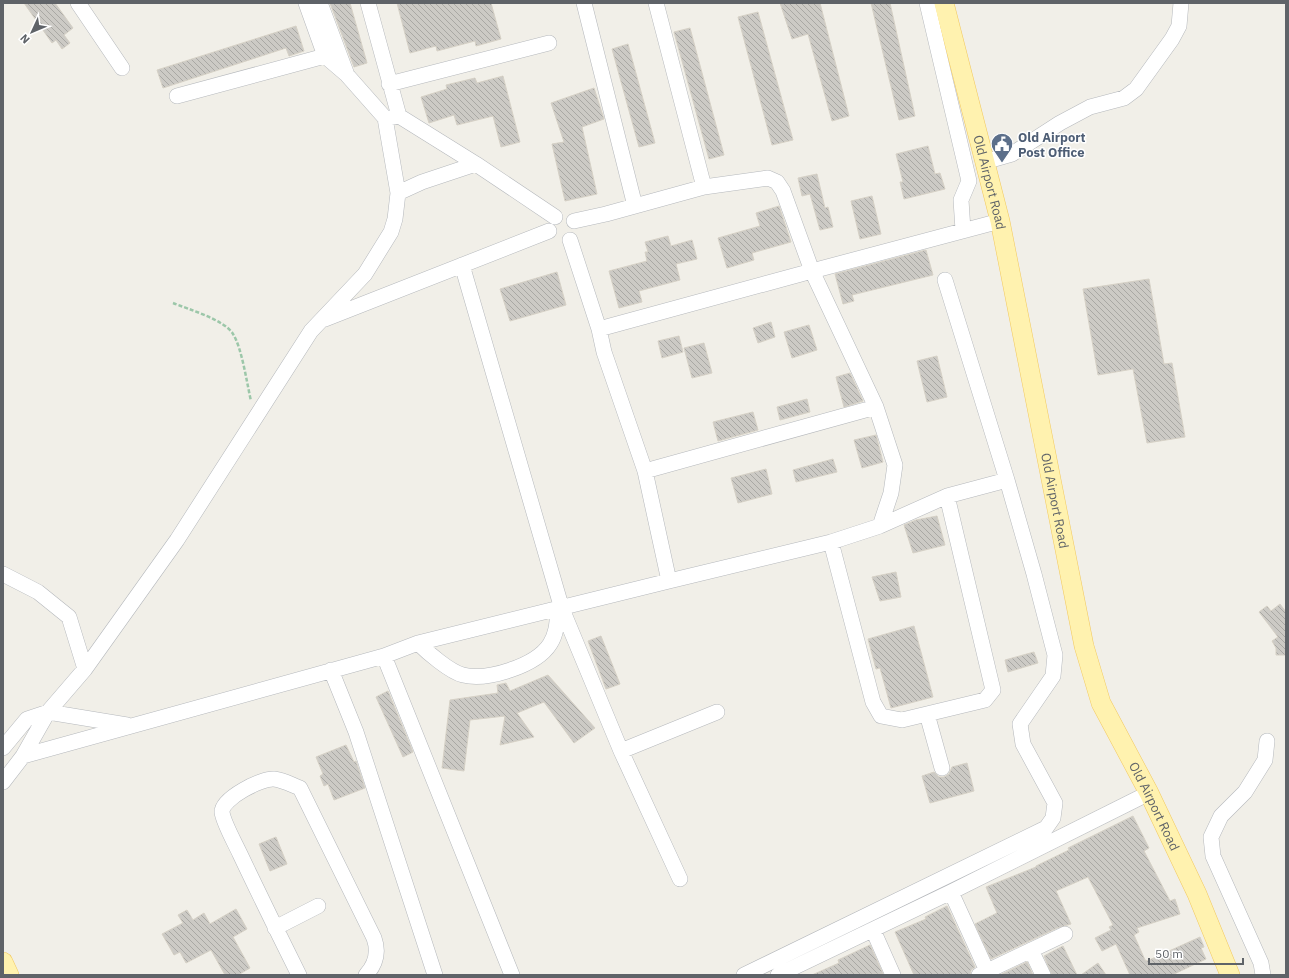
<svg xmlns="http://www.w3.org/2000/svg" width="1289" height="978" viewBox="0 0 1289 978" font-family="'IBM Plex Sans',sans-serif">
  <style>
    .building { fill: url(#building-back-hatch); stroke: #d6d1c6 }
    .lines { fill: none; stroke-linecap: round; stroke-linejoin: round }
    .minor-casing { stroke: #b5b8bc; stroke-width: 16 }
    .major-casing { stroke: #f2c960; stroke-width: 20 }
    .path { stroke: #9cc7a9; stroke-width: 2.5; stroke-dasharray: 4 2; stroke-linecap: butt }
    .minor { stroke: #fff; stroke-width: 15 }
    .major { stroke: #fff2af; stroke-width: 19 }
    .labels { text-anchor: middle; stroke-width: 3; stroke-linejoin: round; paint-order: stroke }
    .service-label { font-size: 13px; font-weight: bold; fill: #4e5e75; stroke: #fff; text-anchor: start }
    .street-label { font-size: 13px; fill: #5f6368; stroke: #fff }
  </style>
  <defs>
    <pattern id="building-back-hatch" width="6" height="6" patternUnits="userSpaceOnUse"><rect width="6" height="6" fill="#cccac5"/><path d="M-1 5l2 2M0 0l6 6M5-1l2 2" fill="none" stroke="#a9a8a4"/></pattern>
  </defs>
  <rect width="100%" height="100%" fill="#f1efe8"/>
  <path class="building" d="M24,3H55L73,28L64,35L70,43L62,49L56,40L52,43Z
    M330,3H350L367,63L354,67Z
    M397,3H491L501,39L476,46L475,41L437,51L436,46L410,53Z
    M780,3H820L849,116L832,121L808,34L792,39Z
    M871,3H890L915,116L899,120Z
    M758,12L793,140L772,145L738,17Z
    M296,26L304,51L289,56L286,48L163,88L157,70Z
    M690,28L724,155L709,159L674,32Z
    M628,44L655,143L639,147L612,49Z
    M503,76L520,142L501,147L493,116L457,125L454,115L429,123L421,97L447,89L446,85L475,78L477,83Z
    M594,88L604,119L582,127L597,194L565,201L552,144L564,142L551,103Z
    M928,146L935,174L940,173L945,189L904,199L900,182H903L896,154Z
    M817,174L825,208L828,207L833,227L820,230L810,194L802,196L798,178Z
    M872,196L881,234L860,239L851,201Z
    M779,206L791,242L752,253L754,260L727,268L718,238L760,226L756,213Z
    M668,236L671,246L692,240L697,259L676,264L680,280L639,291L642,302L619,308L609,271L647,261L645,252H648L645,242Z
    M926,250L933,275L852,295L854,301L843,304L835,274Z
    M557,272L566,305L510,321L500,289Z
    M1149,279L1164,364L1172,363L1185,437L1147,443L1133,369L1098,375L1083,289Z
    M771,322L775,337L758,343L753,328Z
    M809,325L817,350L792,358L784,332Z
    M679,336L683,352L662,358L658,341Z
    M704,343L712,373L692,378L684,348Z
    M937,356L947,397L927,402L917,361Z
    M850,373L863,401L844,407L836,377Z
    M807,399L810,412L780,420L777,407Z
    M753,412L758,430L718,441L713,422Z
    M876,435L883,462L862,468L854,440Z
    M833,459L837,472L796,482L793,470Z
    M766,469L772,494L738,503L731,478Z
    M937,516L945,545L913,553L904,525L916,520Z
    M896,572L901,597L880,601L872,577Z
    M1280,604L1286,612V655H1276V648L1272,641L1278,637L1259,612L1267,606L1271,611Z
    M914,626L933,697L891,708L880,668L876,669L868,639Z
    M601,636L620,684L606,689L588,641Z
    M1034,652L1038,663L1008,672L1005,660Z
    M548,675L595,728L574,743L544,702L517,713L534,737L500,745L505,716L470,720L464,771L442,768L450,700L498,693L497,685L506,683L510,691Z
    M388,691L413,752L403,757L376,697Z
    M346,745L354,762L356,761L365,788L334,800L328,784L324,786L320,776L323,774L316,757Z
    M967,763L974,791L930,803L922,776L934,772L939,777H944L949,774L952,767Z
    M1133,816L1149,848L1144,851L1170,901L1175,899L1180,914L1137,928L1139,932L1134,935L1145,960L1147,961L1200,937L1204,947L1201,948L1206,959L1172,975H1130L1116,944L1102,951L1095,938L1111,930L1109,927L1113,925L1088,877L1056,891L1071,924L1057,928L991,959L975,924L997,913L986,887L1036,867V866L1069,850L1068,848Z
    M276,837L287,864L270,871L259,844Z
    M947,906L975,967L971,970L970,975H914L895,932L926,919L925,917Z
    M236,909L247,929L233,937L250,968L238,975H225L211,950L186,963L180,952L174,955L162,934L183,923L178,915L187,910L193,920L204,913L210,924Z
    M870,945L883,974L812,975L839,963L838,960Z
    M1063,946L1077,975H1052L1044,956Z
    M1027,962L1033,975H1000Z
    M1098,963L1106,975H1081Z"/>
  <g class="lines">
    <g class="minor-casing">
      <path id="minor" d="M78,3L122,68
        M306,3L325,56
        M368,3L399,116
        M584,3L635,206
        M656,3L704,187
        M927,3L969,181L961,200L963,230
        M389,84L549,43
        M177,96L325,56L346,74
        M389,118L399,116L476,164
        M984,162L1012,154L1060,123L1090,107L1124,98L1136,89L1172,39L1179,26L1181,3
        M398,193L422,182L476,164L555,217
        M574,221L606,214L704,187L768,178L777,182L783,191L812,271L1000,221
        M570,240L599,329L604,352L645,471L669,581L831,542L880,526L891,493L895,465L876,407L812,271L599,329
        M462,265L562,609L621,751L680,879
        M945,280L1007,480
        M325,319L549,231
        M645,471L876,407
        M831,542L873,702L881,716L902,720L985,700L993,690L947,496
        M3,574L38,592L69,617L85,669
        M418,643C427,652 450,672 463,675C487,681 536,666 550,644C557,633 557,622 558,609
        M384,656L512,975
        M331,670L356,732L435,975
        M927,714L942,768
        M3,748L27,719L48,712L127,725
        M621,751L717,712
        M23,756L384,656L418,643L669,581
        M3,782L23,756L48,712L85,669L177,540L311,331L365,274L391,232L395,219L398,193L385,118L347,75L320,3
        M951,892L987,971
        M275,928L318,906
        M873,930L893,975
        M1031,950L1043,975
        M299,975C279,935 259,894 240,854C235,843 223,822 222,812C222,798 262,778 274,779C283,780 292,785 300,788L374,938C379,952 376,964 366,975
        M744,975L1046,828L1053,818L1055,803L1023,744L1020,724L1053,676L1055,655L1034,574L1007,480L947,496L880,526
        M778,975L951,892L1149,793
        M979,975L1065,934
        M1263,975L1261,963L1213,856L1211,837L1221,816L1245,792L1265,760L1267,741"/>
    </g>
    <g class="major-casing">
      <g id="major">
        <path id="s1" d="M944,3L1000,221L1084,646L1101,703L1149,793L1197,894L1230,975"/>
        <path d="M3,962L9,975"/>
      </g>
    </g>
    <path class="path" d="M173,303C188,309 225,320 233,334C242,348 247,384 251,401"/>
    <use href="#minor" class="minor"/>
    <use href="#major" class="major"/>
  </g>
  <defs>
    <g id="civic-pin" transform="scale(1.15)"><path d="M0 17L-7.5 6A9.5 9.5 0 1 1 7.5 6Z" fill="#5c6f8a" stroke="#fff"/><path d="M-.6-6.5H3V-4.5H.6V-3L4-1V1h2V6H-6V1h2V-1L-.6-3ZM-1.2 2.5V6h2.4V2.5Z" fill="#fff"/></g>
  </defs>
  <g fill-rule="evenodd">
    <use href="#civic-pin" x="1002" y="144"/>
  </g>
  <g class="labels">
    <g class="service-label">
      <text x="1018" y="142">Old Airport<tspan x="1018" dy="15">Post Office</tspan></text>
    </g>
    <g class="street-label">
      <text dy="5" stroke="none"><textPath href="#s1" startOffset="185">Old Airport Road</textPath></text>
      <text dy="5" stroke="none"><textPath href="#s1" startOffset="510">Old Airport Road</textPath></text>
      <text dy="5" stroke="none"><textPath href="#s1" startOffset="834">Old Airport Road</textPath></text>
    </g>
  </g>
  <rect width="1289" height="978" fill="none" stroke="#5f6368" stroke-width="8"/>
  <g transform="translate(32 32) rotate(226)" stroke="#ffffff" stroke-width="3" paint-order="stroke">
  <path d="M0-3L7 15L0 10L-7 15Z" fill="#5f6368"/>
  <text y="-6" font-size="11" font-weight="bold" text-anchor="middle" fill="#5f6368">N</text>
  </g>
  <path d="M1149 958v6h94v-6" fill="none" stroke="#5f6368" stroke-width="2"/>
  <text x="1155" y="958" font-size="12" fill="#5f6368" stroke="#ffffff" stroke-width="3" paint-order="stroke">50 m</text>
</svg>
